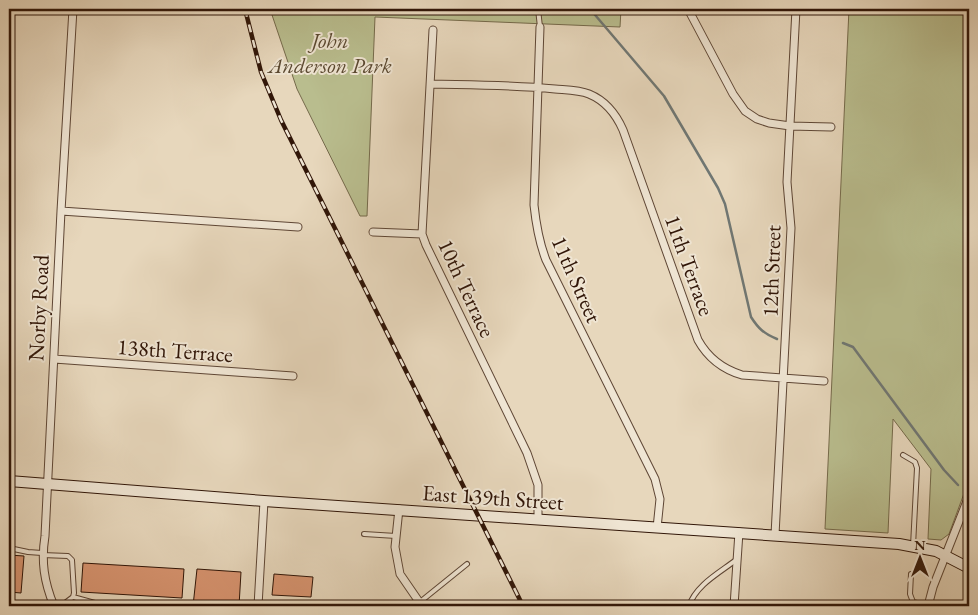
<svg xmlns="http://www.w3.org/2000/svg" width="978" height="615" viewBox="0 0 978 615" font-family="'EB Garamond',serif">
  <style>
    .green { fill: #b9bd8e; stroke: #756a4b }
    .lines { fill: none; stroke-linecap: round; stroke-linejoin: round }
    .stream { stroke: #707773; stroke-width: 2.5 }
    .building { fill: #d79470; stroke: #311608 }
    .lane-casing { stroke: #5e4635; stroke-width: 6 }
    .street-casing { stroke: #5e4635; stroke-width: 9 }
    .secondary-casing { stroke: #311608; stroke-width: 12 }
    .lane { stroke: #efe5d3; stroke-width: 4 }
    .street { stroke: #efe5d3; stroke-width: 7 }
    .secondary { stroke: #efe5d3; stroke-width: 10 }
    .rail-casing { stroke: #311608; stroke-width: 4.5 }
    .rail { stroke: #efe5d3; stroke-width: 2.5; stroke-dasharray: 8; stroke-linecap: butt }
    .labels { text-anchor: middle; stroke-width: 4; stroke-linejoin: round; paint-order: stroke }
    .park-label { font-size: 22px; font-style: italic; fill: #5a4830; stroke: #efe5d3 }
    .street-label { font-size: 22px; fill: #311608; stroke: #efe5d3 }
  </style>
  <rect width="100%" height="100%" fill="#e7d7bc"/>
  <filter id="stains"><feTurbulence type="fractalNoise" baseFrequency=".004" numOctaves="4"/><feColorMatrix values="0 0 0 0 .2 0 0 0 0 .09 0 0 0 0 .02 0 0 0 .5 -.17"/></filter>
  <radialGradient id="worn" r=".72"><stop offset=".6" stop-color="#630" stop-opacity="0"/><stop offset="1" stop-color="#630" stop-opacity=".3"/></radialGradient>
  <path class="green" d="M270,9H621L620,27L375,17L367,216H360L297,89Z
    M849,9H969V480L949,534L941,540L928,539L931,469L893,419L888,533L825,529Z"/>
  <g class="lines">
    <path class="stream" d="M590,9L664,96L718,188L725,204L751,317C758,328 764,334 777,339
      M843,343L853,347L944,470L958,485"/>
  </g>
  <path class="building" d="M9,555L24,556L21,593L9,592Z
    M83,563L184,569L182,598L81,592Z
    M197,569L241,572L239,606H193Z
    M274,574L313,577L311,597L272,595Z"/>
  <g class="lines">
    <g class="lane-casing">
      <path id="lane" d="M538,9L540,27
        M903,455L915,462L917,468L913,546
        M364,534L396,536
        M9,548L28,552L42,553
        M42,555L68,556L72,560L74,593L73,597L61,606
        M911,574L910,594L913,602L928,606
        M73,597L102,605L120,606
        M415,606L467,564
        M689,606C696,585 719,573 736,560"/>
    </g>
    <g class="street-casing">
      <path id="street" d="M688,9L733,94L745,111L757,119L769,123L790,126L831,127
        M540,27L534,205C536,224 539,242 546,260L655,479L660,499L657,528
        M433,30L422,234L426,245L527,453L538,485V519
        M431,84C472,85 514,85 555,89C566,90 579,90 589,94C606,101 616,114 623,130L698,340C708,358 722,369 742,375L824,381
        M61,211L298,227
        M373,232L422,234
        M54,359L293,376
        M399,509L395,547L400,574L422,606
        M775,535L791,228L787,182L796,9
        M54,606C44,582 41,561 45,536L61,211L73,9
        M258,606L264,501
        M734,606L739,532
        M928,606L933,587L969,496"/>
    </g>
    <g class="secondary-casing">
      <path id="secondary" d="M9,481L264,501L899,544L936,551L969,568"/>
    </g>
    <use href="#lane" class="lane"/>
    <use href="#street" class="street"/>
    <use href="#secondary" class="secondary"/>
    <g class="rail-casing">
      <path id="rail" d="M245,9L261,72L281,120L523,606"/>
    </g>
    <use href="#rail" class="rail"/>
  </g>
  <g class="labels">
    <g class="park-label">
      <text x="330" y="48">John<tspan x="330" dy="25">Anderson Park</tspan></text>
    </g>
    <g class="street-label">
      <text transform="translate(690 265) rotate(70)" y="8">11th Terrace</text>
      <text transform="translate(771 271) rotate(-88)" y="8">12th Street</text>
      <text transform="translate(577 279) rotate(66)" y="8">11th Street</text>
      <text transform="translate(467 288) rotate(65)" y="8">10th Terrace</text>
      <text transform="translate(38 308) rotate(-87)" y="8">Norby Road</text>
      <text transform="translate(175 350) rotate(4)" y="8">138th Terrace</text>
      <text transform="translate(493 497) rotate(4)" y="8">East 139th Street</text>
    </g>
  </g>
  <rect width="978" height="615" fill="none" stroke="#e7d7bc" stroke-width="30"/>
  <rect x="10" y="10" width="958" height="595" fill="none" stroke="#311608" stroke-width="2.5"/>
  <rect x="15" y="15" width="948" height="585" fill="none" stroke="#311608"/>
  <g transform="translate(920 558)" stroke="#efe5d3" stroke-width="4" paint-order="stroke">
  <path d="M0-4L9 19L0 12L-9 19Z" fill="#311608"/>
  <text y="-8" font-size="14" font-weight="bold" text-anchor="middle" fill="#311608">N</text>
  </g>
  <rect width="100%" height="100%" filter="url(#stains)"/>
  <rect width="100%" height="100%" fill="url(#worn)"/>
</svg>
